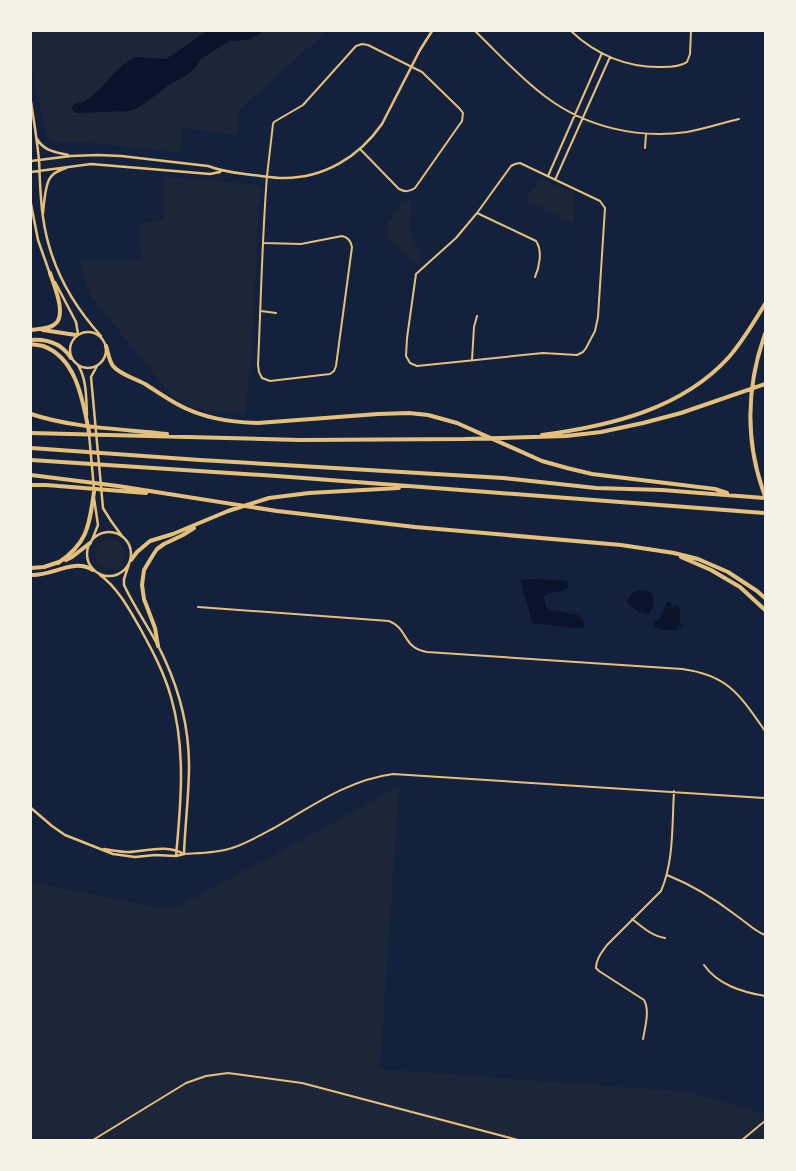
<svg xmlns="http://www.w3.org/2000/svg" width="796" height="1171" viewBox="0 0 796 1171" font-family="Poppins,sans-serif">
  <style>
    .green { fill: #1d2539 }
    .water { fill: #0b132b }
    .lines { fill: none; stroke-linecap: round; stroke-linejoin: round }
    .minor { stroke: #e5c07b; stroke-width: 2 }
    .tertiary { stroke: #e5c07b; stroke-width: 2.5 }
    .motorway { stroke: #e5c07b; stroke-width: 4 }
  </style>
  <rect width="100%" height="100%" fill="#14213d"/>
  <path class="green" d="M31,31H324L322,36L239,110L237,135L182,128L180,153L92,143L55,142L47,136L31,68Z
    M164,177L255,184L260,188L251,369H249L246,413L212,412L190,407L172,396L90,295L80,261H141L140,222L163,221Z
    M541,178L574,194L573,223L525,200Z
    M403,200L411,201L410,233L423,261L416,264L387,238L388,223Z
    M107,539C124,538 128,553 122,567C114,571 104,568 97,563C93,552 96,544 107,539Z
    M399,786L380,1069L689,1092L765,1114V1140H31V882L171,910L302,840Z"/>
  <path class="water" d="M207,31H263L258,35L247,40L229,41L201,59L195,68L187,75L172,83L141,106L130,111L78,113L74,112L71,108L75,104L83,102L91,97L101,88L114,73L125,63L136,57L166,59Z
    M524,579L558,580L567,581L569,587C561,594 552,590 544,596L546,606L551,610L578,615L585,622L584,628H574L532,623L521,581Z
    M644,590L651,592C656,600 654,607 649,614C639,614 633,609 627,602C629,593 635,591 644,590Z
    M667,602L672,603L671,607L674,608L675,604L680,608V620L682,627L678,625L677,627L680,629L677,630H660L655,627L654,623L660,618Z"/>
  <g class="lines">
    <path class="minor" d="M475,31C498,53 520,78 546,97C586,127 637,139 687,132C704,129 722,123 739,119
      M571,31C596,55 628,68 662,67C670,67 680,67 687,62L690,54L691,31
      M645,148L646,134
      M520,163L600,201L605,208L598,317L595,331L586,348L583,352L577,355L543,353L417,366L410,363L406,356L407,338L416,274L456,238L477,213L511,166L515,164Z
      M548,176L602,53
      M555,180L610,57
      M477,213L536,241C543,251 539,268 535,277
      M264,243L301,244L342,236C347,237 351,241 352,247L336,366L334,371L330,374L270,381L262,378L259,372L258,365C261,302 262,239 267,176C269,159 271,142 273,124L274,122L303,105L356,46L362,44L368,45L422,72L460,109L463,113L462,121L415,188C409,192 405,192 399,189L360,149
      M261,311L276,313
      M472,360L474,327L477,316
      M198,607L389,621C409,629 402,648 427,652L682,669C728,675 740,695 765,731
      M184,854C200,853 217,853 232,848C247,843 261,835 274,828C312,806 348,780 393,774L765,798
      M667,875C692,885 715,899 737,916C746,922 754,931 765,935
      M632,919C642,927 652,936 665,938
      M704,965C718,985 742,992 765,996
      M643,1039C645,1028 650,1010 644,1000L599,971L596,968C596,959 602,952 607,945L661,891C674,862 672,824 674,791
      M93,1140L186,1083L206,1076L228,1073L302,1083L518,1140
      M742,1140L765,1121"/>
    <path class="tertiary" d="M31,102C34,121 37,140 39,160C40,179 40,198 43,217C49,262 71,303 101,336
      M37,139C44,151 55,152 68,155
      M31,161L71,156L98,155L121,156L208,166C223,172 237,173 253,175C263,176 273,178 284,178C324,178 359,157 382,124L420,50L432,31
      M31,172L91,164L210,174L220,172
      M31,204L38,240L50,274
      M43,213C44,204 45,185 50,178C53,173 60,170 66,168
      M55,282L76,322L78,334
      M70 350a18 18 0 1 1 36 0a18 18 0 1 1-36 0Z
      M78,365C87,380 86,398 87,415
      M97,366L91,377L103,508L111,521L122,536
      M89,434L94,489
      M87 554a22 22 0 1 1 44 0a22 22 0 1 1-44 0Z
      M92,540L98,525L94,498
      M129,564L124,579V585C136,611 154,634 165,660C180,693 189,730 189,766C189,795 185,825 184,854
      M100,575C118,588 129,609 140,628C152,650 164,672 171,697C186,749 181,803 176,856
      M31,808L52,826L65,835L113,854L135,857L155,855L176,856L184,854
      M104,849C112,850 120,852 129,852C147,851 167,844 184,854"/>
    <path class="motorway" d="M31,330C38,329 50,329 55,324C67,315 54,285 50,273
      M43,330L76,335
      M765,334C746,387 745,443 765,496
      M31,340C47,339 62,344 71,358
      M31,344C35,345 40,345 43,346C77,358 83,402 89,432
      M106,346C108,352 109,361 113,366C119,374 136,379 145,384C156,391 166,398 177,404C202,418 229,422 258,423L378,414L409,413L428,415L457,423L542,461L567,468L592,474L715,489L727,493
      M31,414C72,428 124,429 167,434
      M31,433L300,440L465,439L566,436L601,432L643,423L681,413L765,384
      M542,435C610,426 682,409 729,357C743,341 754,322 765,304
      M31,448L200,460L503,478L596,488L662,490L765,498
      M31,460L277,476L765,513
      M31,475L118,486L277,511L415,527L621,545L674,553L698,559L728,572L757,591L765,598
      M31,485H46L146,493
      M681,557L711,570L740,587L765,610
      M66,560L72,557L90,543
      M131,560L137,552L150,541L173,534L228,511L269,498L309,493L399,488
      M58,563C88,543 89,526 94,492
      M31,568L44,567L59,562
      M31,575C53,576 73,558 93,570
      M158,646L155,628L144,599L142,585L144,570L153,555L157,549L164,544L183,535L194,528"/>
  </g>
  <rect width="796" height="1171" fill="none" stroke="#f6f1e7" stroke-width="64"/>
</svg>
